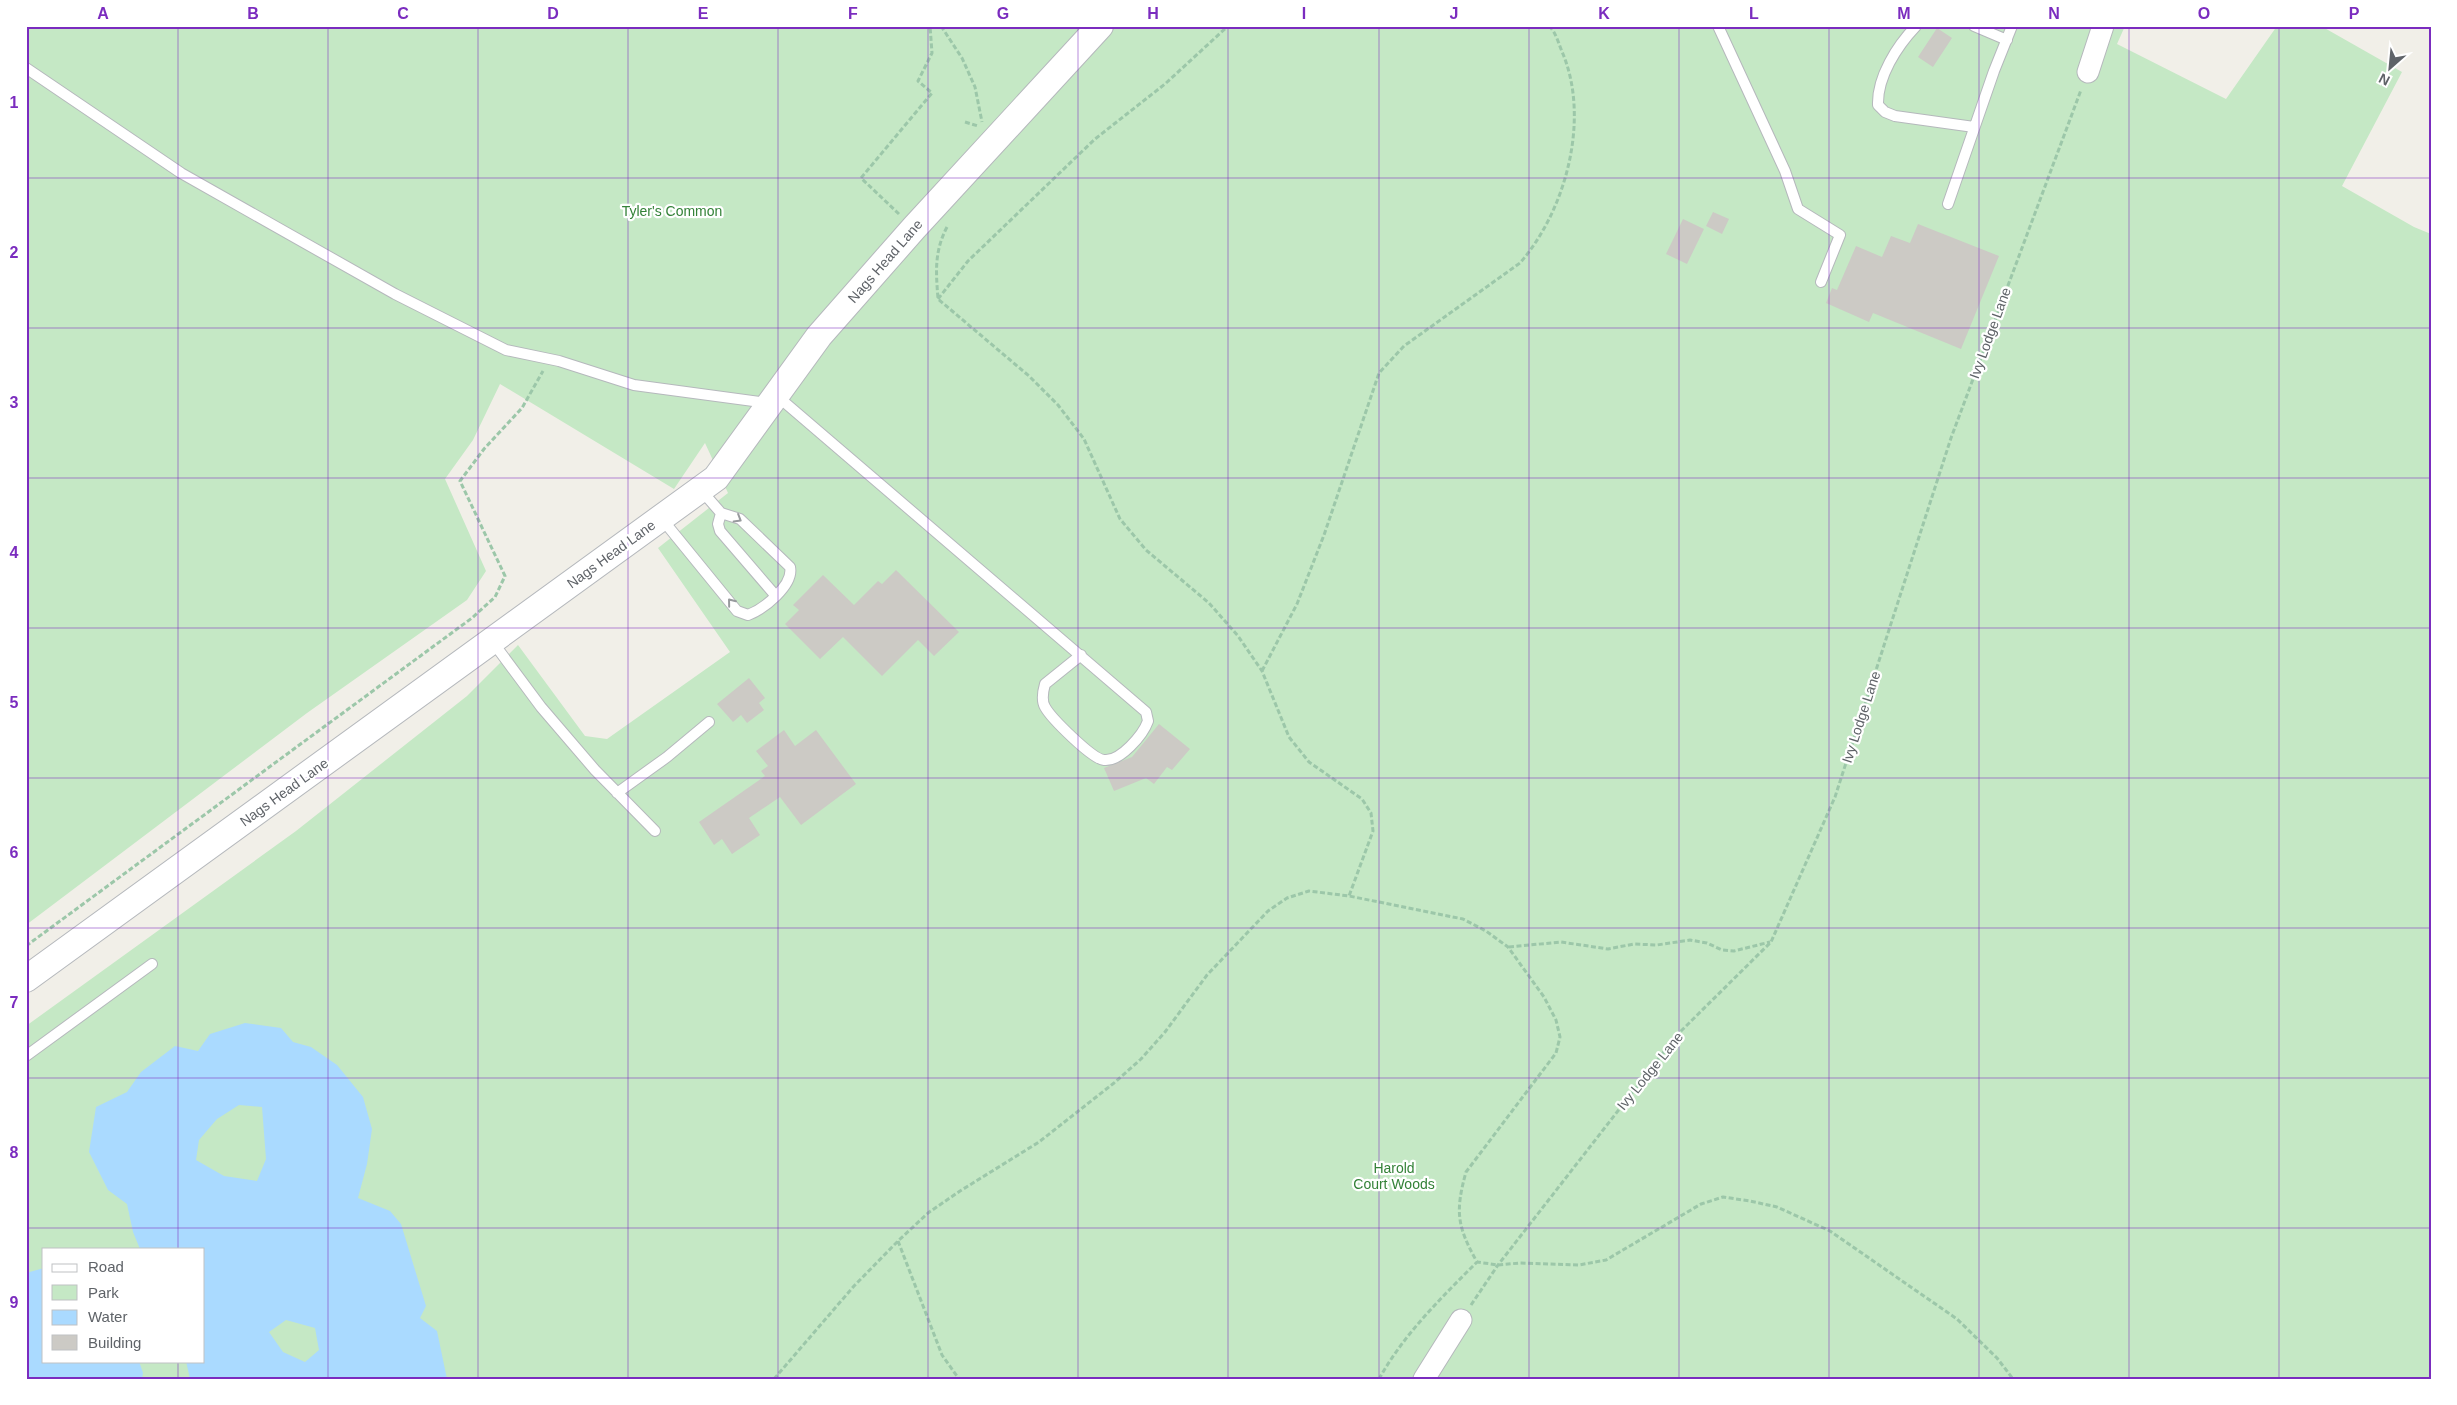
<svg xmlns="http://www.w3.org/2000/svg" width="2457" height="1405" viewBox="0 0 2457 1405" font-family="Arial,sans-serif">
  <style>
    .green { fill: #c5e8c5; fill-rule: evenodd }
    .water { fill: #aadaff; fill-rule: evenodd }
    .building { fill: #cccac5 }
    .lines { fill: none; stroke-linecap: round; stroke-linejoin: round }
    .service-casing { stroke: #b5b8bc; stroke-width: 12 }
    .minor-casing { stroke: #b5b8bc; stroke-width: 23 }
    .tertiary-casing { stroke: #b5b8bc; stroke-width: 28 }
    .path { stroke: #9cc7a9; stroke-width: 3; stroke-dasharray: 5 2.5; stroke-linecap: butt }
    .service { stroke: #fff; stroke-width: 10 }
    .minor { stroke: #fff; stroke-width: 21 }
    .tertiary { stroke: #fff; stroke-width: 26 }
    .oneway { stroke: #979a9d }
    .grid { fill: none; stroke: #7b2cbf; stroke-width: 1; stroke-opacity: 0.55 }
    .labels { text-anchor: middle; stroke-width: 4.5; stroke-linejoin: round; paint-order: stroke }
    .park-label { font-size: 14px; fill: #348238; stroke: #fff }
    .street-label { font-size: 14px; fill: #5f6368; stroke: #fff }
    .neatline { fill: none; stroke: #7b2cbf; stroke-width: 2 }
    .grid-label { font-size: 16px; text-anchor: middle; font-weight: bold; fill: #7b2cbf }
  </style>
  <rect width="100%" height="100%" fill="#f1efe8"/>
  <path class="green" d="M26,26H2125L2117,44L2226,99L2277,26H2321L2402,72L2342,186L2414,227L2431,234V1379H26V1026L296,831L467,696L518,645L585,736L607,739L730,652L658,548L728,493L705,443L674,489L500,384L473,440L445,479L486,571L467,600L307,713L26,925ZM44,1249H204V1361H44Z"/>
  <path class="water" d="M245,1023L281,1028L293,1042L311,1047L337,1065L363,1097L372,1129L367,1164L358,1198L390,1211L401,1224L426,1306L420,1318L437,1331L447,1379H190L186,1361H204V1249H140L133,1232L127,1204L108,1190L89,1152L96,1107L127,1092L141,1072L175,1046L198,1051L210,1034ZM239,1105L262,1107L266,1159L257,1181L224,1176L196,1160L199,1140L217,1119ZM286,1320L315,1328L319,1350L305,1362L283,1352L269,1332Z
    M44,1268V1361H139L143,1373L142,1379H26V1273Z"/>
  <path class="building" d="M1937,28L1952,38L1933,67L1918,57Z
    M1713,212L1729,219L1722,234L1706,226Z
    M1683,219L1704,229L1687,264L1666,254Z
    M1918,224L1999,256L1961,349L1873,313L1869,322L1826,303L1832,288L1837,290L1856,246L1882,257L1891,236L1910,243Z
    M896,570L959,632L934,656L918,640L882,676L843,637L820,659L785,624L799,610L793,605L823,575L854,605L878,581L882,584Z
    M749,678L765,698L759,703L764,710L747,723L741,715L733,722L717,704Z
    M1159,724L1190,749L1172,770L1167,767L1154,784L1146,778L1114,791L1104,768L1132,757Z
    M784,730L795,746L816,730L856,784L801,825L780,797L749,818L760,835L732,854L722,839L714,845L699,822L765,776L761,771L768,766L756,751Z"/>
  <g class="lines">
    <g class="service-casing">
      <path id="service" d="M1718,26L1785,171L1798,209L1840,235L1821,282
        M1916,26C1897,46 1877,77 1878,105L1885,112L1895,116L1974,127
        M1974,26L2007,40
        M26,68L181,173L395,294L506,350L559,361L634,385L768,403
        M1948,204L1994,71L2012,26
        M776,395L1146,712L1148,721C1143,735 1120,762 1104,760C1092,759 1051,718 1045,707C1041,700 1043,691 1045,684L1081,655
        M721,513L718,524L720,531L775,595
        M662,519L737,611L748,615C764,609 794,585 790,567L740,519L721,513L701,490
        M492,641L541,707L595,770L655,831
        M617,793L667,757L709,722
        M26,1056L152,964"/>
    </g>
    <g class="minor-casing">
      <path id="minor" d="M2088,72L2103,26
        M1424,1379L1461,1320"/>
    </g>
    <g class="tertiary-casing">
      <path id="tertiary" d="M26,979L716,478L819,336L914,228L1100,26"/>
    </g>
    <path class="path" d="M941,26L962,58L975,87L982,122
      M965,122L978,126
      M899,214L861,178L932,93L918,81L932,53L930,26
      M947,227C934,252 936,272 938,299L1029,376L1058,405L1084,439L1120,519L1146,550L1209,603L1238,636L1262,671L1289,737L1309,762L1362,799L1371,813L1373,831L1349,896
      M938,299L968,261L1095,139L1165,84L1228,26
      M1262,671L1297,604L1324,535L1379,373L1404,346L1520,263C1566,210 1590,120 1563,54C1559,45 1556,32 1549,26
      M26,946L472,618L495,597L505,576L460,481L484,449L522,408L543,371
      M1509,947L1561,942L1608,949L1634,944L1657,945L1690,940L1707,943L1722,950L1734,951L1770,942
      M898,1241L942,1355L959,1379
      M1471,1305L1498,1265L1677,1035L1771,942L1835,797L1951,438L2081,90
      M774,1379L854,1286L898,1241L928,1213L960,1191L1039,1142L1114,1083L1141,1059L1165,1032L1207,975L1268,911L1287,898L1309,891L1349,896L1463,919L1486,931L1508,947L1544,997L1556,1020L1560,1037L1556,1053L1466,1172C1455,1212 1457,1226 1477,1262L1498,1265L1520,1263L1579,1265L1606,1260L1701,1204L1723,1197L1750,1201L1777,1207L1830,1231L1957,1319L1997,1358L2013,1379
      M1379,1379C1404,1334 1441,1298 1477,1262"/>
    <use href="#service" class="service"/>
    <use href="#minor" class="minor"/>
    <use href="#tertiary" class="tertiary"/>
  </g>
  <defs><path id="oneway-chevron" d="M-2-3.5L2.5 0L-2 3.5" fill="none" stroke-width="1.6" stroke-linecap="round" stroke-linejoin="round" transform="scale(1.25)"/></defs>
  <g class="oneway">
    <use href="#oneway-chevron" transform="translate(738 519) rotate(31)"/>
    <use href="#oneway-chevron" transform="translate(731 602) rotate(-129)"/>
  </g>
  <path class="grid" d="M178,26V1249M328,26V1379M478,26V1379M628,26V1379M778,26V1379M928,26V1379M1078,26V1379M1228,26V1379M1379,26V1379M1529,26V1379M1679,26V1379M1829,26V1379M1979,26V1379M2129,26V1379M2279,26V1379M26,178H2431M26,328H2431M26,478H2431M26,628H2431M26,778H2431M26,928H2431M26,1078H2431M26,1228H2431M178,1361V1379"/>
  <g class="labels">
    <g class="park-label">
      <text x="672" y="216">Tyler's Common</text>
      <text x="1394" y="1173">Harold<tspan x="1394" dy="16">Court Woods</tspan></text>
    </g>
    <g class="street-label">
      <text transform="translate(885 261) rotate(-49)" y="5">Nags Head Lane</text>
      <text transform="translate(1990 333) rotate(-70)" y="5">Ivy Lodge Lane</text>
      <text transform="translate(611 554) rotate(-36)" y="5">Nags Head Lane</text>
      <text transform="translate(1861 717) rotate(-72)" y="5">Ivy Lodge Lane</text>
      <text transform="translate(284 792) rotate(-36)" y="5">Nags Head Lane</text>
      <text transform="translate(1650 1071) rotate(-51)" y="5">Ivy Lodge Lane</text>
    </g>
  </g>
  <rect width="2457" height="1405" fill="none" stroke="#ffffff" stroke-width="55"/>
  <rect x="42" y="1248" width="162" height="115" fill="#ffffff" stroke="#bfc1c3"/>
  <rect x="52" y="1264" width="25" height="8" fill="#ffffff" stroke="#bfc1c3"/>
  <text x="88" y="1272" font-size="15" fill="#5f6368">Road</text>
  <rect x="52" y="1285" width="25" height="15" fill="#c5e8c5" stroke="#bfc1c3"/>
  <text x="88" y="1298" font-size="15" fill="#5f6368">Park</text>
  <rect x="52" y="1310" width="25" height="15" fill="#aadaff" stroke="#bfc1c3"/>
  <text x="88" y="1322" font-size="15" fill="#5f6368">Water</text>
  <rect x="52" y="1335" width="25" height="15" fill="#cccac5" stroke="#bfc1c3"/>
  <text x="88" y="1348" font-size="15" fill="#5f6368">Building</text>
  <g transform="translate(2390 68) rotate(207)" stroke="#ffffff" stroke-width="4" paint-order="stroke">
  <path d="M0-4L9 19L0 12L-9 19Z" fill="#5f6368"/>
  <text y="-8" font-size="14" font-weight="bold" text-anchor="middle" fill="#5f6368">N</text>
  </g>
  <rect x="28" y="28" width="2402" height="1350" class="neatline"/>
  <g class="grid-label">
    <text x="103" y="19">A</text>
    <text x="253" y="19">B</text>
    <text x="403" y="19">C</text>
    <text x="553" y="19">D</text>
    <text x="703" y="19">E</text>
    <text x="853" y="19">F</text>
    <text x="1003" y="19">G</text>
    <text x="1153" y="19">H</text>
    <text x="1304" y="19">I</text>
    <text x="1454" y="19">J</text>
    <text x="1604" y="19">K</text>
    <text x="1754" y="19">L</text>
    <text x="1904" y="19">M</text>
    <text x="2054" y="19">N</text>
    <text x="2204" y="19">O</text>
    <text x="2354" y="19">P</text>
    <text x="14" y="108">1</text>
    <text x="14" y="258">2</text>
    <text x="14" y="408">3</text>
    <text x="14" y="558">4</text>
    <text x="14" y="708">5</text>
    <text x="14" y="858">6</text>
    <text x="14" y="1008">7</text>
    <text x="14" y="1158">8</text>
    <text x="14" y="1308">9</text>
  </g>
</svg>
